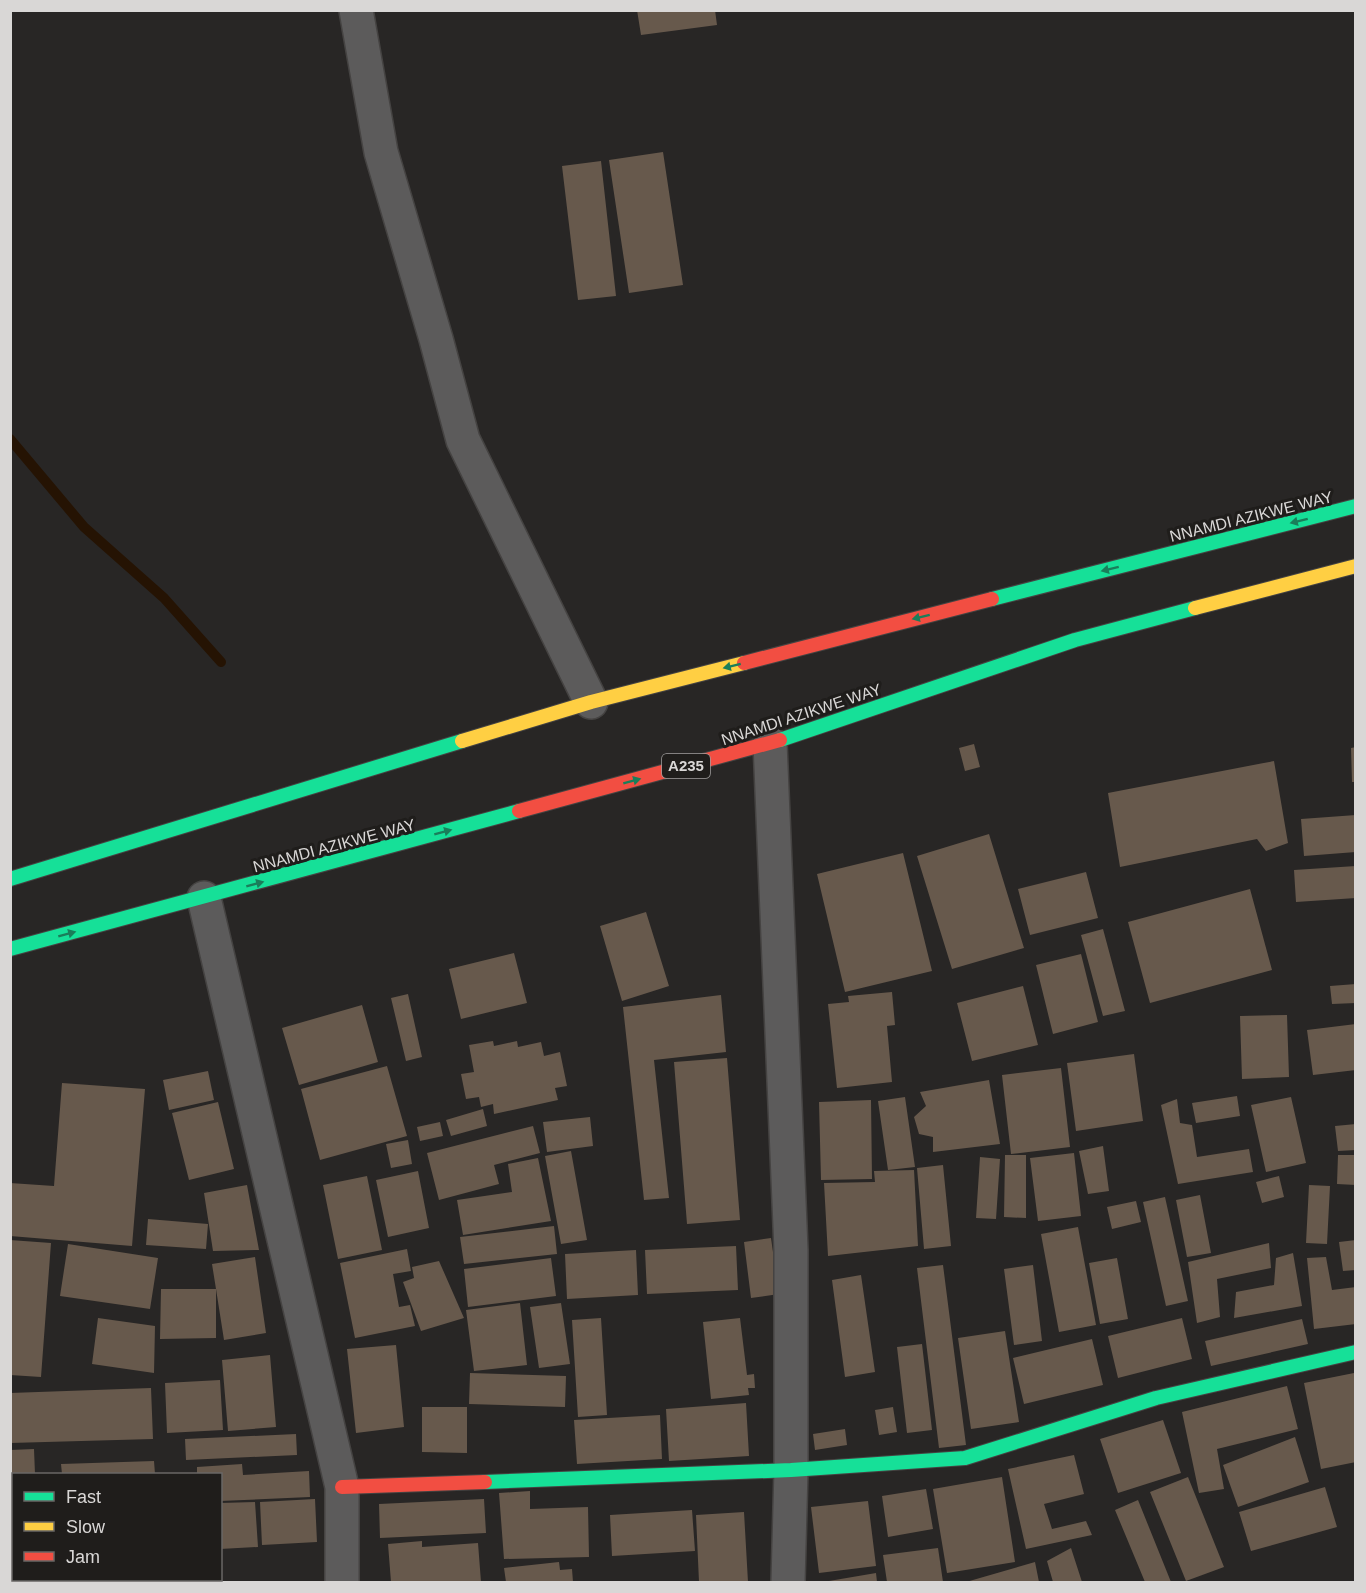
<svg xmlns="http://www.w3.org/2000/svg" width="1366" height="1593" viewBox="0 0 1366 1593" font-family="Arial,sans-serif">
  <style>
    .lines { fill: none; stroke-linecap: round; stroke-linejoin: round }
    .stream { stroke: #251303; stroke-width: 10 }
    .building { fill: #67594c }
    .street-casing { stroke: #454342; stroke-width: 36 }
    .fast-casing { stroke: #454342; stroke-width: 16 }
    .slow-casing { stroke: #454342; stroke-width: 16 }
    .jam-casing { stroke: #454342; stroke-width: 16 }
    .street { stroke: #5c5b5b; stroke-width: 33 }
    .fast { stroke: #16e098; stroke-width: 14 }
    .slow { stroke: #ffcf43; stroke-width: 14 }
    .jam { stroke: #f24e42; stroke-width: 14 }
    .oneway { fill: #1a7e5a }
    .labels { text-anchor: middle; stroke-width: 6; stroke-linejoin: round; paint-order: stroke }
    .shield { fill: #1f1d1b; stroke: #a19f9e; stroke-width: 1.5 }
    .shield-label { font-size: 15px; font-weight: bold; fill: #d9d7d6 }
    .street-label { font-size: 16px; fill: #d9d7d6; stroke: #1f1d1b }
  </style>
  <rect width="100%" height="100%" fill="#282625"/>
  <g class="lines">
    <path class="stream" d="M10,439L84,527L164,598L221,662"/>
  </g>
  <path class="building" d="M637,10H715L717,25L641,35Z
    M663,152L683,285L629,293L609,160Z
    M601,161L616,296L578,300L562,166Z
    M974,744L980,767L965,771L959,748Z
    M1356,747V782H1352L1351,748Z
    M1274,761L1288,843L1266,851L1257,839L1120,867L1108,793Z
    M1356,815V852L1304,856L1301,819Z
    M989,834L1024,948L952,969L917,856Z
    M903,853L932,971L845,992L817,874Z
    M1356,866V898L1296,902L1294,870Z
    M1086,872L1098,918L1030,935L1018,889Z
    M1250,889L1272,970L1150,1003L1128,922Z
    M646,912L669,986L622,1001L600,926Z
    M1103,929L1125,1011L1103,1016L1081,935Z
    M514,953L527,1003L461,1019L449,969Z
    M1081,954L1098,1022L1053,1034L1036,965Z
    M1356,984V1003L1332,1004L1330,986Z
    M1023,986L1038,1045L972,1061L957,1003Z
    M892,992L895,1025L887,1026L892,1082L837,1088L828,1004L849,1002L848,996Z
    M408,994L422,1057L406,1061L391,998Z
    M721,995L726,1052L654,1060L669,1198L644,1200L623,1007Z
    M362,1005L378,1062L299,1085L282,1028Z
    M1287,1015L1289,1077L1242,1079L1240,1016Z
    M1356,1024V1070L1313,1075L1307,1030Z
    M493,1041L494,1046L517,1041L518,1047L541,1042L544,1056L560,1052L567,1086L555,1088L558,1100L494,1114L493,1104L481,1107L479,1097L466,1099L461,1074L474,1072L469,1045Z
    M1134,1054L1143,1121L1076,1131L1067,1063Z
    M727,1058L740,1220L687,1224L674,1062Z
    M387,1066L407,1136L320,1160L301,1089Z
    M1061,1068L1070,1147L1011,1154L1002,1075Z
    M208,1071L214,1100L169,1110L163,1080Z
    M989,1080L1000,1144L933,1152V1137L919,1134L914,1117L926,1106L920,1092Z
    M62,1083L145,1089L132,1246L10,1236V1183L54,1186Z
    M1237,1096L1240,1116L1196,1123L1192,1103Z
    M905,1097L915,1167L888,1170L878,1101Z
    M1291,1097L1306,1163L1266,1172L1251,1105Z
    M1177,1099L1180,1123L1192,1125L1197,1157L1249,1149L1253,1172L1178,1184L1161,1105Z
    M871,1100L872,1179L821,1180L819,1102Z
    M218,1102L234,1169L189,1180L172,1113Z
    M483,1109L487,1126L451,1136L446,1120Z
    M590,1117L593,1146L547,1152L543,1122Z
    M440,1122L443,1136L420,1141L417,1127Z
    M1356,1124V1150L1338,1151L1335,1126Z
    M533,1126L540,1153L494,1165L499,1184L439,1200L427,1153Z
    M408,1140L412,1164L391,1168L386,1144Z
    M1103,1146L1109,1191L1088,1194L1079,1151Z
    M571,1151L587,1240L561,1244L545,1156Z
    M1074,1153L1081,1216L1038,1221L1030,1158Z
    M1005,1155H1026V1218L1004,1217Z
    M1338,1155H1356V1185L1337,1184Z
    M980,1157L1000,1159L996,1219L976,1218Z
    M538,1158L551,1221L463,1235L457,1200L512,1192L508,1164Z
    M943,1165L951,1246L924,1249L917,1168Z
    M914,1170L918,1246L828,1256L824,1183L875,1182L874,1171Z
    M418,1171L429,1228L388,1237L376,1180Z
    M367,1176L382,1250L338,1259L323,1185Z
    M1279,1176L1284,1197L1262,1203L1256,1182Z
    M247,1185L259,1250L213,1251L204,1193Z
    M1309,1185L1330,1186L1327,1244L1306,1243Z
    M1200,1195L1211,1253L1187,1257L1176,1200Z
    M1165,1197L1188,1301L1166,1306L1143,1202Z
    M1136,1201L1141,1222L1112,1229L1107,1207Z
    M148,1219L208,1224L206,1249L146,1245Z
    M554,1226L557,1254L464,1264L460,1237Z
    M1078,1227L1096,1325L1059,1332L1041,1234Z
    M771,1238L779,1294L751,1298L744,1242Z
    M10,1240L51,1243L41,1377L10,1375Z
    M1356,1240V1270L1343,1271L1339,1242Z
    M1269,1243L1271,1268L1217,1279L1220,1317L1197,1323L1188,1262Z
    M68,1244L158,1258L150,1309L60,1296Z
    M736,1246L738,1290L647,1294L645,1250Z
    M407,1249L411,1271L393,1274L399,1307L410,1305L415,1326L355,1338L340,1263Z
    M636,1250L638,1295L567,1299L565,1254Z
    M1293,1253L1302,1306L1234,1318L1236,1292L1274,1285L1276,1258Z
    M255,1257L266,1333L224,1340L216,1289V1338L160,1339L161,1289H216L212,1264Z
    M1326,1257L1332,1290L1356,1287V1324L1314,1329L1307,1258Z
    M551,1258L556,1296L468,1307L464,1269Z
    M1117,1258L1128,1319L1100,1324L1089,1263Z
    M439,1261L464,1318L421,1331L403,1282L414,1278L412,1267Z
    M943,1265L966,1445L939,1448L917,1268Z
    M1033,1265L1042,1341L1014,1345L1004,1269Z
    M861,1275L875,1372L845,1377L832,1280Z
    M520,1303L527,1365L474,1371L466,1310Z
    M561,1303L570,1364L539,1368L530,1307Z
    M98,1318L155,1326L154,1373L92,1364Z
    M601,1318L607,1415L578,1417L572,1320Z
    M740,1318L747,1375L754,1374L755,1388H748L749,1395L711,1399L703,1322Z
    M1182,1318L1192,1359L1118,1378L1108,1336Z
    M1302,1319L1308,1344L1211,1366L1205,1341Z
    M1005,1331L1019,1422L971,1429L958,1338Z
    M1092,1339L1103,1385L1024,1404L1013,1358Z
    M922,1344L932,1430L907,1433L897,1347Z
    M396,1345L404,1427L356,1433L347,1349Z
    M270,1355L276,1427L228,1431L222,1360Z
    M470,1373L566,1376L565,1407L469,1404Z
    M1354,1373L1356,1382V1462L1321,1469L1304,1383Z
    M220,1380L223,1430L167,1433L165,1383Z
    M1287,1386L1298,1429L1217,1449L1224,1489L1199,1493L1182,1412Z
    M151,1388L153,1439L10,1443V1393Z
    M746,1403L749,1456L669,1461L666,1409Z
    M422,1407H467V1453L422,1452Z
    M893,1407L897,1432L879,1435L875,1410Z
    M660,1415L662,1459L577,1464L574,1420Z
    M1163,1420L1181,1473L1118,1493L1100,1439Z
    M845,1429L847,1445L815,1450L813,1434Z
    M296,1434L297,1455L186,1460L185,1439Z
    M1295,1437L1309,1482L1238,1507L1223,1465Z
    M34,1449L35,1474H14V1510H10V1450Z
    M1074,1455L1084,1494L1044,1504L1052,1529L1086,1521L1092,1535L1026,1549L1008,1469Z
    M154,1461L155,1474H62L61,1464Z
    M242,1464L243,1475L309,1471L310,1497L220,1501V1474H197V1467Z
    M1002,1477L1015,1562L947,1573L933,1489Z
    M1188,1477L1224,1567L1186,1581L1150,1492Z
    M1325,1487L1337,1527L1251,1551L1239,1512Z
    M926,1489L933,1529L888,1537L882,1496Z
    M530,1491V1509L588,1507L589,1557L504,1559L499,1493Z
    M315,1499L317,1542L262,1545L260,1502Z
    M484,1499L486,1533L380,1538L379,1504Z
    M1138,1500L1171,1582H1145L1115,1510Z
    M868,1501L876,1566L819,1573L811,1507Z
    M255,1502L258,1547L220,1549V1503Z
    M692,1510L695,1551L612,1556L610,1515Z
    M744,1512L748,1582H699L696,1515Z
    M10,1518H14V1580H60L61,1582H10Z
    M422,1541V1547L478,1543L481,1582H391L388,1544Z
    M938,1548L943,1582H887L883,1555Z
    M1071,1548L1082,1582H1053L1047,1561Z
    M559,1562L560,1570L572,1569L573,1582H506L504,1568Z
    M1035,1562L1039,1582H966Z
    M876,1573L877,1582H829V1581Z"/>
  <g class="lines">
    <g class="street-casing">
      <path id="street" d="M356,10L381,152L436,339L463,440L591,702
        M770,743L791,1250V1470L788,1582
        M204,898L342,1487V1582"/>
    </g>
    <g class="fast-casing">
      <path id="fast" d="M992,599L1356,506
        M780,740L1075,640L1195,608
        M10,879L462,741
        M10,949L519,811
        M485,1482L791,1470L965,1458L1156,1398L1356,1352"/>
    </g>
    <g class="slow-casing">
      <path id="slow" d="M1195,608L1356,566
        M462,741L591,702L744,663"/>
    </g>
    <g class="jam-casing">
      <path id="jam" d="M744,663L992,599
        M519,811L780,740
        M342,1487L485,1482"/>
    </g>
    <use href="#street" class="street"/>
    <use href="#fast" class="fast"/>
    <use href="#slow" class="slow"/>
    <use href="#jam" class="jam"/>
  </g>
  <defs><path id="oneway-solid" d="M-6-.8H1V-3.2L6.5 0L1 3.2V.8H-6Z" transform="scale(1.5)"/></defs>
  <g class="oneway">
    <use href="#oneway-solid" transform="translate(1299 521) rotate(166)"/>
    <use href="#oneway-solid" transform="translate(1110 569) rotate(166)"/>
    <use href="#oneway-solid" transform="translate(921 617) rotate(166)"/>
    <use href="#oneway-solid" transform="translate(732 666) rotate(166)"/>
    <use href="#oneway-solid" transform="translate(632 781) rotate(-15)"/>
    <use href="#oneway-solid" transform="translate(443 832) rotate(-15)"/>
    <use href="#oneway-solid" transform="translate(255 884) rotate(-15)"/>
    <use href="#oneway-solid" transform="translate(67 934) rotate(-15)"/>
  </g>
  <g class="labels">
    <rect class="shield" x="662" y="754" width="48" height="24" rx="4.5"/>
    <g class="shield-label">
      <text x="686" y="771">A235</text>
    </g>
    <g class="street-label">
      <text transform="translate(1251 516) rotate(-14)" y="6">NNAMDI AZIKWE WAY</text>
      <text transform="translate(801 714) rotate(-18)" y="6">NNAMDI AZIKWE WAY</text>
      <text transform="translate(334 845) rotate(-15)" y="6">NNAMDI AZIKWE WAY</text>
    </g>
  </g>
  <rect width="1366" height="1593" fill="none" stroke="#d9d7d6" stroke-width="24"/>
  <rect x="12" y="1473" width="210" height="108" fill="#1f1d1b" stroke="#696766" stroke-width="1.5"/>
  <rect x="24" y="1492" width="30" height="9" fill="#16e098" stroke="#696766" stroke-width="1.5"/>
  <text x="66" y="1503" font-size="18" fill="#d9d7d6">Fast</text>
  <rect x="24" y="1522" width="30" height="9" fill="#ffcf43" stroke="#696766" stroke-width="1.5"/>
  <text x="66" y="1533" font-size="18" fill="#d9d7d6">Slow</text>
  <rect x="24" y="1552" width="30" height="9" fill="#f24e42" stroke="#696766" stroke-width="1.5"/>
  <text x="66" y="1563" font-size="18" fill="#d9d7d6">Jam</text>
</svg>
